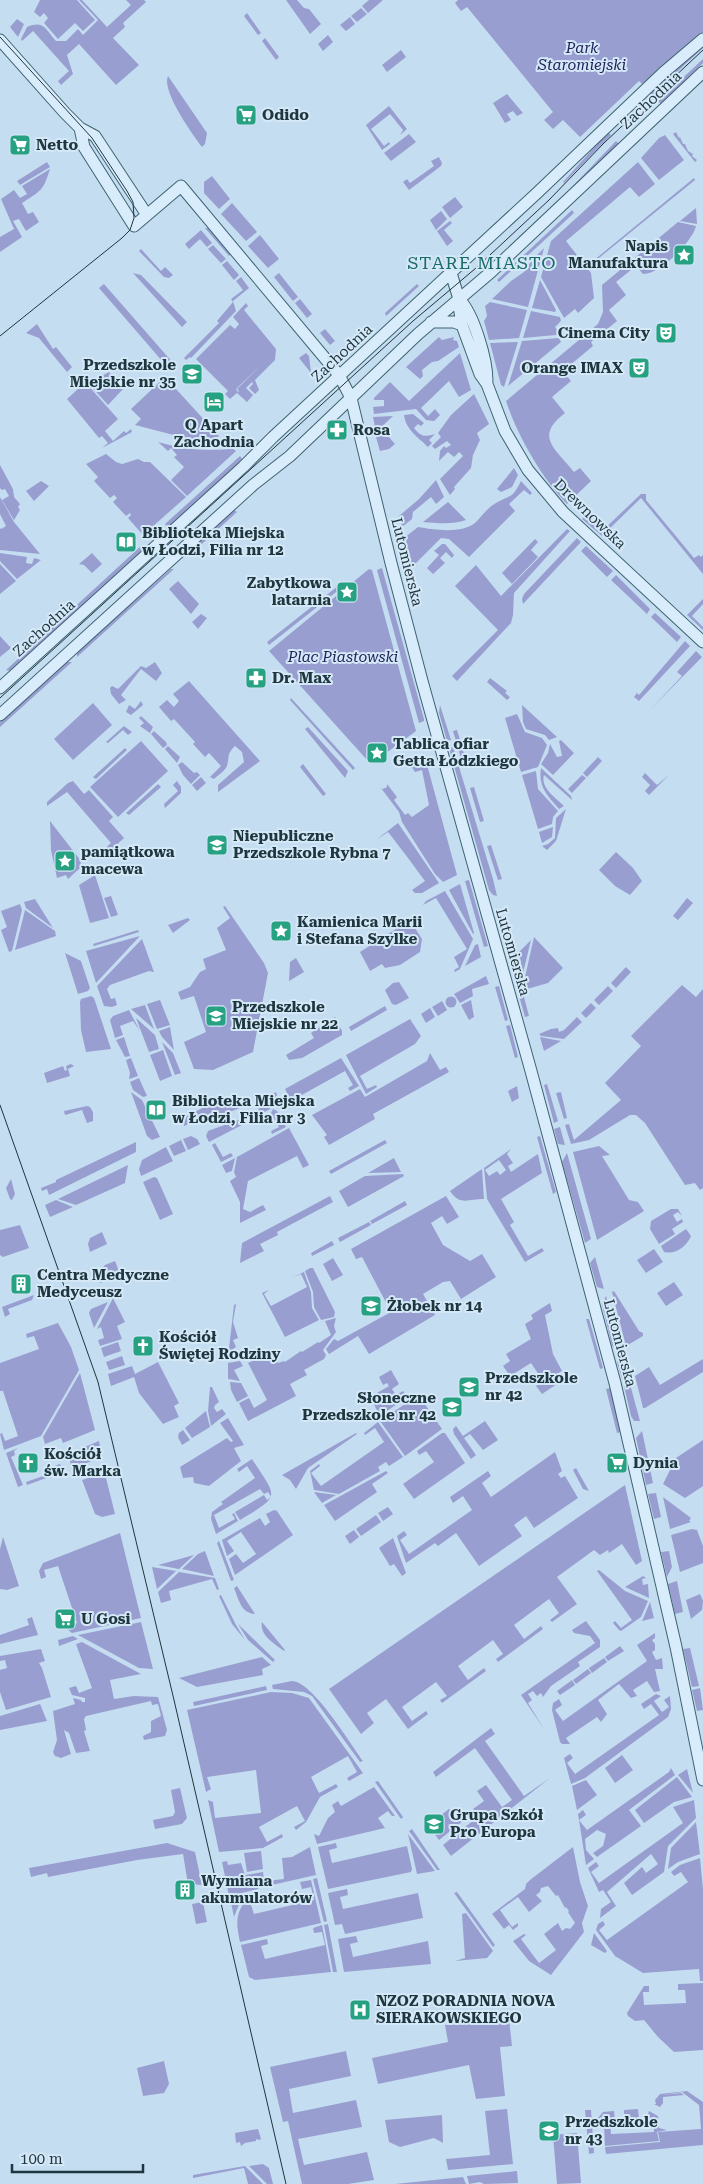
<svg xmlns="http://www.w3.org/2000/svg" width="703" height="2184" viewBox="0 0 703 2184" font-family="'Roboto Serif',serif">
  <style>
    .green { fill: #989fd0; fill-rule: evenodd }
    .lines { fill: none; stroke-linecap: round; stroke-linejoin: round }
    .secondary-casing { stroke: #3d6370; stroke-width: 13 }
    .secondary { stroke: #d9ecfb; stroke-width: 11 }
    .tram { stroke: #1e363d; stroke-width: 1 }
    .labels { text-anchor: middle; stroke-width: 4; stroke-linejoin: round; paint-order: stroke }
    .park-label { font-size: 15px; font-style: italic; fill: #24245b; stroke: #d5e8f8 }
    .street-label { font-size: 15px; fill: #1e363d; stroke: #d5e8f8 }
    .poi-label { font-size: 15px; font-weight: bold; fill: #1e363d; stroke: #d5e8f8; text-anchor: start }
    .quarter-label { font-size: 18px; letter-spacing: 1px; fill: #1b6c69; stroke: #d5e8f8 }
  </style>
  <rect width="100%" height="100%" fill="#c5ddf1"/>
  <path class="green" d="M40,0H77L95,20L83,31L75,23L58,39L44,23L48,18L44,13L40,17L34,12Z
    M79,0H82L107,27L131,5L126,0H144L146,2L123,23L125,27L113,38L139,65L116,85L79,44L67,55L73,74L61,85L58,81L69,71L33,31L22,41L21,39L27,27C44,20 45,29 56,41H66L78,29L83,35L98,20Z
    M286,0H297L304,8L309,9L321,24L310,34Z
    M369,0H383L368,13L362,6Z
    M458,0H703V32L642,84L639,81L580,137L563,120L553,129L544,120L553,112L467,7L461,11L455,3Z
    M361,8L367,14L357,22L351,16Z
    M247,13L261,33L258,35L244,16Z
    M350,17L355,24L346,31L340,25Z
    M17,19L24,24L18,37L10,27Z
    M328,35L333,42L323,51L318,44Z
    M265,38L279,57L276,60L262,41Z
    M703,46V48L652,95L650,92Z
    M401,50L406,57L387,72L382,65Z
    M703,59V63L661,104L658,101Z
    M168,76L207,133L205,144L202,147C192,134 161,90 168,76Z
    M507,94L523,113L517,116L513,111L507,114L511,120L505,123L493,103Z
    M389,106L407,129L400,135L403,130L390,114L371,129L384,146L389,142L390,144L382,150L366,125Z
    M608,132L611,135L564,183L563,182Z
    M676,132L679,138L680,137L683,144H685L688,151L693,154L692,156L697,160L695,162L673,134Z
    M409,134L416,142L391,161L384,153Z
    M665,135L684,160L659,180L641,158L659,138Z
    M616,141L619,144L570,189Z
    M439,157L442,163L441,166L409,190L403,182L407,179L410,183L434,166L431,161Z
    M47,162L50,167L20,185L17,181Z
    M638,162L655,184L639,197L630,187L566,241L591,273L594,298L578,313L575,309L564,318L541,277L551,241Z
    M50,169C43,192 40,191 22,203L28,214L33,212L39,222L26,231L19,219L13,221L22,237L0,252V237L14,229L1,199L14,190L20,198L27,194L22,186Z
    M212,176L230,199L219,209L204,193V182Z
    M694,178L695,180L594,262L593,261Z
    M455,197L463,207L450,218L442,207Z
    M232,203L257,232L246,241L221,214Z
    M696,208L697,224L680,221Z
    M572,210L574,213L499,282L497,280Z
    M441,211L447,219L436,230L430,220Z
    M450,221L452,223L444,230L453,241L447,246L437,231Z
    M678,222L696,226C693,241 659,275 643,274L636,266L616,282L626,295L609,310L617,321L591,342L593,346L563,371L571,381L552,397L565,413C534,437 555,448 574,472L580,468L591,481L567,504C542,479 517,435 506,401L598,324L603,312L602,285Z
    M205,228H209L231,254L229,256Z
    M201,230L212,243L207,247L200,239L189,249L185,244Z
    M260,235L279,259L268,268L248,246Z
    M213,245L226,259L221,263L208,249Z
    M544,248L528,307L492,299L511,281L524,272L532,260Z
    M141,249L161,271L165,267L173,275L169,278L164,277L139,251Z
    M227,261L239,275L234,280L222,265Z
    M133,273L141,275L187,322L182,327Z
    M279,273L298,297L293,301L274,277Z
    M241,277L249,288L233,301L236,311L191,358L190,357L186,360L184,358L219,323L217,321L233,302L231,299L243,290L236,281Z
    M540,280L556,310L555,312L532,308Z
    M104,284L174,364L169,369L99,288Z
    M417,284L419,286L386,316L385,313Z
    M300,299L312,314L307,318L295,303Z
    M490,302L527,310L519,338L489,340L484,321L487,316L485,306Z
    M246,303L248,306L244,310L276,349L275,360L255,380L259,390L255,394L249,388L253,384L252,382L246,388L253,395L247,402L237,393L239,391L237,389L260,366L236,389L238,392L230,399L225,394L228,391L196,359L226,329L252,357L226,329L230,325L235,329L239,324L233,317Z
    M531,311L560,317L561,321L555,327L559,333L556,335L523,338Z
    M37,324L53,349L56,347L72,367L67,372L39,338L26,333Z
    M325,329L335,341L330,345L320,333Z
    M439,337L442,340L454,337L453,340L457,341L459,347L438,361L432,362L422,370L423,376L420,379L406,367Z
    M559,338L561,342L508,386L522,341Z
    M518,342L504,387L501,385L490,343Z
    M306,353L309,356L311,373L299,358Z
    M460,353L471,390L459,397L449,381L421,408L428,416L435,409L440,415L434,421L426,420L416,409L374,414L373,407L384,406V400H374V398L390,382L409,401Z
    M109,372L123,389L108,405L88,383Z
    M69,374L80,386L85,382L118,419L105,431L113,441L124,431L126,433L131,429L132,432L102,448L108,443L102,436L99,438L67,399L79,388L68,375Z
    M165,377L219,436L216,438L189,439L135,425L141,419L131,409Z
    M474,394L489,424L477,433L480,440L473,455L471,468L454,487L455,489L450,495L440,479L463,456L459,452L454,457L448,452L439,461L440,451L444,446L446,448L451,445L447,441L435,449L432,446L441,437L438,433L451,415Z
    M413,414L424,423L421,426L418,424L414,428C421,437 425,437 435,434L429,440L432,443L428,447C418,437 406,430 404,415Z
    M393,416L376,432L373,417Z
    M383,430L395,444L389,449L380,451L376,437Z
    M158,442C187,450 203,451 233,449L236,451L187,496L171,480L184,467L174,457L177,455L171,448L168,451Z
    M106,454L116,462L122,464L138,459L144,462H150L186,497L143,535L128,518L131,515L130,513L126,516L113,502L117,498L114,495L110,498L94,481L98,477L86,464Z
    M240,456L243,460L168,528L165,524Z
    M0,465L13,489L14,497L20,504L18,507L20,510L14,520L2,500L9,496L5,489L2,490L0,488Z
    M514,468L518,475L512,487L501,492L497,489Z
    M436,480L444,497L436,504L431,497L413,512L412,519L402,527L399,516L419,499Z
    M41,481L49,486L34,501L26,491Z
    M521,481L532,493L530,495L524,490L509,504L515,511L469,557L449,539L441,538L411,568L404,538L418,527C435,530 463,534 476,522C482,516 488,507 496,503C512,494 512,499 521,481Z
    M641,494H646V500L694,558L699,555L701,557L703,555V574L641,498L602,536L582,519L586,516L601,532Z
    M0,497L14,522L40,554L0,550V528L1,529L6,526L0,514Z
    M448,502L466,520C453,525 436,523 423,522Z
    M234,510L237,512L192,553L190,550Z
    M567,529L570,531L514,593L513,615L511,623L457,681L452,676L498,630L455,586L476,565L501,596Z
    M577,538L581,542L523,604L522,599L524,594Z
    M535,539L538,542L531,550L538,557L512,584L502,573Z
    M442,544H445L454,555L452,558L446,552L440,558L445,563L433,574L427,568L439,555L434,551Z
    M142,545L145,549L11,671L6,670Z
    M586,546L613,571L607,577L581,551Z
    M0,553L27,557L26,563L32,564L34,558L41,560L17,579L0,561Z
    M92,553L102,564L92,573L84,565L79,564Z
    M0,564L16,581L0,594Z
    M382,568L424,719V721L419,723L377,570Z
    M171,569H174L77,657V652Z
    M369,569L372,570L416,731L374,762L368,761L269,651Z
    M616,575L650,609L647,614L611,580Z
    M178,581L199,604L191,614L169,589Z
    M338,586L340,589L269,645L267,642Z
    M703,599V604L692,616L703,627V630L687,615Z
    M655,613L681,637L677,642L651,617Z
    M201,614L207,618L198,629L192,622Z
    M0,636L11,648L0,657Z
    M685,641L690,646L639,701L634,697L637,693L639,695Z
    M696,651L702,657L650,710L682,676L677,672Z
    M67,662H72L0,727V722Z
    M155,662L162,673L156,681L141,669L121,695L126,700L119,704L111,694L110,688L112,686L118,689L141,666L146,668Z
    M490,678L507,691L505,693L510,697L507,700L487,682Z
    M189,681L260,761L218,792V785L244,762L242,752L235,746C226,755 230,756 227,766C225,771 218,775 214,779L210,777L221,766L209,753L205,757L193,744L195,742L174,719L171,721L159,707L167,700L174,707L179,701L173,694Z
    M291,698L355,768L353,770L290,700Z
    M141,701L143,705L131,715L126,712L129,705L135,709Z
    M93,703L112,725L73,760L54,739Z
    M440,705L451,740L447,741L439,713Z
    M522,705L557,737L549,740L545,735L526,729L523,722Z
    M517,714L525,732L542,738L547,745L538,767L521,772L505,718Z
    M141,716L153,727L150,733L140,726L144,723L139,718Z
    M124,726L132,732L128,735L123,730L108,743L106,742Z
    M308,727L348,771L345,778L305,729Z
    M457,730L467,764L463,765L453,731Z
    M154,731L166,742L167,745L163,748L151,734Z
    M561,740L574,753L553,775L541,764L548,753L550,744L557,757L562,756L559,741Z
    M141,741L168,771L118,817L90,787Z
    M168,746L180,757L177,763L165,749Z
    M453,747L493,879L497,896L493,895L489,890L449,748Z
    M125,748L127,750L96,779L93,777Z
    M598,757L602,761L587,777L583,773Z
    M420,759H425L426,761L457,875L443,882L435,874L402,822L399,812L381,788L383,789L387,787V784L397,797L394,800L405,815L408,813L412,817L429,805L422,770L415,772L411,766Z
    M182,762L194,773L197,772L200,775L191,784L183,775L178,765Z
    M303,764L326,794L323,796L300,767Z
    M541,768L571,796L572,800L544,775C540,788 556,798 564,806L559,809C547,795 538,787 541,768Z
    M536,771L538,789L558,811L553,817L552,824L538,829L522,775Z
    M645,773L657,785L669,775L649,795L645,791L650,785L642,777Z
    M582,775L586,778L572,793L568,789Z
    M201,777L206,783L197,791L192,785Z
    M73,781L84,794L89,790L113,817L109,821L124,838L102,858L100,853L111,843L67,792L47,806V802L68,783Z
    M177,781L181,787V793L165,808L164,804L178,791L173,785Z
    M158,784L161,787L129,815L126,813Z
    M474,787L484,821L480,822L470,788Z
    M566,809L556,841L547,850L542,846L548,844L555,838L556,818Z
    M50,821L81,861L80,868L68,879L66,875L57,878L51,850Z
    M398,823L439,883L422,893H415L412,890L425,881C414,866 400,847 388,832L376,840Z
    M553,827L552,837L542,843L539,832Z
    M491,845L502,879L498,880L487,846Z
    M616,852L633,868L642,881L630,895L615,886L599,870Z
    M95,875L109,918L90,923L79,885Z
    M469,880L488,946L484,947L465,881Z
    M460,884L474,933L473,934L449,890Z
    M445,891L473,939L460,969L455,972L454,970L459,967L454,957L467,949L436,898L423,905L426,901Z
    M111,896L118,915L111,917L104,898Z
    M687,898L693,903L678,920L673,916Z
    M35,899L53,928L26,908L24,902Z
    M20,904L22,910L12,951L9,952L1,930L7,927L1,911Z
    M225,906L264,963L268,973L253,1052L213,1070L194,1069L184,1042L206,1032L194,996L181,1000L178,992L190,987L200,972L206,969L203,959L226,950L217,928L230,918L223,907Z
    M25,910L55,931L56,936L15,950Z
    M188,918L190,920L173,933L168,925Z
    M410,920L422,939L420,952L400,965L385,968L382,964L370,971L360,952Z
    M138,930L139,932L94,946L93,944Z
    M140,936L96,983L86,951Z
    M534,937L563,968L548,983L527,989L525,977Z
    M142,939L154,972L149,971L110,985L107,989L111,999L115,998L117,1005L112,1007L104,1006L97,986Z
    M531,940L523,973L519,952Z
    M478,944L481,957L465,966L475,945Z
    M65,953L81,961L90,988L88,991L78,994Z
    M296,958L304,972L289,981L290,962Z
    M514,959L529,1016L525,1017L509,960Z
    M626,967L631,972L616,988L611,983Z
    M486,976L489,984L472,989L473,996L460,1003L454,994Z
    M399,982L409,998L396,1005L392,1004L385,990L393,983Z
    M682,985L696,997L703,989V1188L700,1190L695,1183L685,1185L645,1123L636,1115H630L589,1140L571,1144L565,1125L569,1124L574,1140L621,1100L605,1083L641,1046L631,1036Z
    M499,986L508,1020L505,1021L495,987Z
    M608,986L613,991L599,1005L594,1000Z
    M91,996L94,998L111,1049L86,1052L81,1030L80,1002L81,999Z
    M445.5 1002a5.5 5.5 0 1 1 11 0a5.5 5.5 0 1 1-11 0Z
    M160,1000L170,1025L157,1029L147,1004Z
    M471,1000L474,1017L469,1020L461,1005Z
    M442,1001L447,1010L438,1016L432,1007Z
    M591,1003L596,1008L586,1018L581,1013Z
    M145,1005L154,1029L131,1009Z
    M385,1006L387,1010L351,1031L349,1027Z
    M430,1008L435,1017L426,1023L421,1014Z
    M129,1010L140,1031L133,1021L120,1026L123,1035L115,1038L110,1020L113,1016Z
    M335,1017L342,1031V1035L302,1058L289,1060L286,1055L314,1038L311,1033Z
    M577,1017L582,1022L564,1039L541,1036L539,1034L551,1029L558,1028L559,1032L564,1030Z
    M136,1018L155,1035L159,1049L149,1052Z
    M410,1019L421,1036L415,1044L360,1076L367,1089L376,1085L377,1087L366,1094L346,1055Z
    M510,1025L518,1057L515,1058L506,1026Z
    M170,1027L174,1050L162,1037L159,1031Z
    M124,1037L130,1056L125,1057L116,1040Z
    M540,1037L561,1041L544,1051Z
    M162,1042L173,1053L181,1073L175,1075Z
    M163,1050L172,1076L160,1081L150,1055Z
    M430,1053L440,1070L446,1067L449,1072L373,1114L375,1119L329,1145L324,1137L327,1135L312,1115L360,1089L365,1097L427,1061Z
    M131,1058L138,1076L129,1079L130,1073L126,1060Z
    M341,1058L359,1086L350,1091L348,1088L353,1085L345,1071L291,1101L285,1089Z
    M71,1064L74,1066L68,1069L70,1076L47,1083L44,1073L63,1066L65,1071L67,1070L66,1066Z
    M139,1078L147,1096L143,1097L133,1090L130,1082Z
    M547,1084L558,1121L554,1123L544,1085Z
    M517,1086L519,1098L512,1102L508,1091Z
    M131,1092L142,1100L160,1137L152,1140L147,1136Z
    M276,1092L277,1095L270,1109L261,1114L258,1110L268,1097Z
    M561,1092L567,1118L564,1119L556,1093Z
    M220,1099L221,1103L242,1107C224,1116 203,1117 184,1126L181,1119Z
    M87,1106L90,1107L93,1112V1121L87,1123L82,1110L65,1115L64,1111Z
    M273,1109L277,1111L286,1127L272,1134L271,1131L279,1127L271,1113Z
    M241,1119L242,1125L209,1142L206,1136L208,1131Z
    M560,1127L565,1145L558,1144L554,1129Z
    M289,1128L309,1165L303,1168L297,1156L248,1181L243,1209L250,1212L263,1205L266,1210L240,1223V1202L230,1181L236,1177L234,1172L237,1157Z
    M191,1136L197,1139L200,1144L188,1150L183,1139Z
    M540,1136L556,1192L553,1194L537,1137Z
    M181,1140L186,1151L174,1156L169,1146Z
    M385,1140L387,1143L331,1174L329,1171Z
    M136,1142V1152L49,1195L47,1189L42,1191L41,1188L56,1182V1180Z
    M215,1143L223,1157L231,1153L233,1156L221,1162L212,1145Z
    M599,1146L610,1155L602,1156L629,1200L638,1202L644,1211L597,1240L573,1152Z
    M166,1147L173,1161L141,1176L139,1169L142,1160Z
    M511,1149L507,1154L513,1163L508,1166L511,1172L538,1154L542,1173L501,1199L514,1222L510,1225L528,1256L542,1248L544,1251L525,1262L487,1199L484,1168ZM499,1160L506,1170L500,1175L497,1171L489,1176L485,1170Z
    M567,1153L591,1239L585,1243L562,1162Z
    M235,1158L232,1171L226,1173L222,1165Z
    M394,1158L401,1172L368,1173Z
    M128,1165L125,1183L76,1205L58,1199Z
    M482,1169L484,1199C468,1199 460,1206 450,1191Z
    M403,1174L404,1176L348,1207L339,1191L365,1176Z
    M154,1177L157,1178L173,1214L160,1220L143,1182Z
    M11,1179L15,1194L12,1200L10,1199L6,1188Z
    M330,1196L333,1202L277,1232L278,1235L260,1244L264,1251L240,1263L242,1243Z
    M446,1196L459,1217L447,1224L442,1216L431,1223L443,1245L470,1261L482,1254L496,1277L461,1299L450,1281L443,1282L423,1294L435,1315L369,1354L358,1336L329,1354L326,1349L334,1339L338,1341L391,1312L362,1257L356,1259L351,1249Z
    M56,1200L73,1207L50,1217L45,1205Z
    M405,1201L407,1205L372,1224L370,1221Z
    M671,1209H678L682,1216L678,1212L673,1215L677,1222L682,1219L683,1222L672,1229L675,1234L659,1244L650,1229L651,1221Z
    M369,1222L371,1225L340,1242L338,1238Z
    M20,1225L29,1248L3,1257L0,1255V1230Z
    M686,1229L691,1236C687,1246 676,1255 664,1252L661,1246Z
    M102,1232L107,1244L90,1252L88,1244L90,1238Z
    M332,1241L334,1245L312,1256L311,1253Z
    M654,1249L663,1262L646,1273L637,1260Z
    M595,1257L604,1289L597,1287L590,1263Z
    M333,1258L343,1275L332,1281L323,1264Z
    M115,1261L120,1274L100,1283L97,1274L105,1265Z
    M310,1268H313L335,1312L334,1317L321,1320L314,1307L313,1292L305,1271Z
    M304,1272L311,1292L312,1308L319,1320L285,1337L262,1293L269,1290L264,1294L271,1306L307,1287L301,1274L291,1278Z
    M674,1282L683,1295L666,1306L657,1293Z
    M614,1291L639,1331L643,1333V1336L626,1346L612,1292Z
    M34,1295L32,1300L8,1309L10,1314L5,1317L2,1307Z
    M606,1296L620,1350L612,1346L602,1304Z
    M113,1298L125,1322L117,1326L122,1339L100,1346L98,1340L104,1338L101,1327L97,1329Z
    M108,1302L94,1328L89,1313L91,1309Z
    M550,1303L552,1311L545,1315L553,1354L562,1371L555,1375L560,1382L542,1394L536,1386L543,1381L531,1363L510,1376L503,1366L510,1361L506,1354L531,1339L525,1324L533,1319L531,1315Z
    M236,1304L233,1322L238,1338L233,1340L236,1347L230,1351L229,1357H228L234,1305Z
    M336,1318L334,1326L336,1332L323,1350L326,1355L324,1359L304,1370L307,1375L290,1384L296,1396L248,1421L239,1403L249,1398L254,1408L267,1400L248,1363L272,1352L278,1363L284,1361L285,1362L301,1351L302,1352L318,1342L319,1343L331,1335L325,1321Z
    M586,1319H589L603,1368L600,1369Z
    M58,1323L71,1347L79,1370L41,1436L4,1450L0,1434L2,1433L5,1441L18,1436L3,1391H0V1363L39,1349L34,1336L27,1338L26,1334Z
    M118,1342L121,1351L104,1357L101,1348Z
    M623,1355L628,1377L622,1379L617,1362Z
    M122,1356L125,1365L109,1370L106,1362Z
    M703,1359V1372L645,1408H643L635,1376L649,1367L660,1385Z
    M240,1361L243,1366L234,1370L240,1381L228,1379V1363Z
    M158,1362L179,1403L174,1406L179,1417L163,1424L139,1393L134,1377L111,1386L108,1374L132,1366L135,1374Z
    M391,1370L399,1384L392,1389L396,1395L403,1391L407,1397L380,1416L370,1397L389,1386L387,1383L383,1385L379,1377Z
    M80,1373L95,1430L63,1443L61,1438L45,1444L43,1437Z
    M230,1382L241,1383L248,1396L237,1402L231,1390Z
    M630,1384L640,1421H634L631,1416L624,1386Z
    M210,1387H212L219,1402L215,1405L214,1408L217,1412L222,1409L226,1414L211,1426L208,1411Z
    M610,1388L621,1432L617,1433L606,1389Z
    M417,1399L422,1400L442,1429L405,1456L380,1421L411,1400L412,1402Z
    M206,1411L210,1427L192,1438L185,1428Z
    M228,1418L244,1445L234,1448L241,1461L209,1486L194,1483L193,1477L183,1478L180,1467L227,1438L231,1442L233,1441L220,1423Z
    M485,1421L498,1440L483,1450L470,1434L464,1438L476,1455L471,1459L454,1434L453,1429L456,1426L463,1436Z
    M378,1422L403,1457L389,1466L386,1462L378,1467L380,1471L339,1494L314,1490L310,1471L319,1464L320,1466L311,1473L321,1486L384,1442L375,1428L365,1435L364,1433Z
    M183,1430L190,1440L182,1445L178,1437L179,1433Z
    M642,1431L653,1483L646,1485L636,1438Z
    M356,1433L357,1434L308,1468L296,1489L290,1480L282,1475Z
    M442,1433H445L465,1463L414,1499L403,1484L434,1462L426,1451L419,1455L417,1451Z
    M703,1440V1486L685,1498L663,1484L670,1470L674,1468L673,1460Z
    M99,1441L101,1452L99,1458L72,1469L68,1454Z
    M18,1448L14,1451L15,1455L11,1457L23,1485L18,1487L6,1453Z
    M555,1452L562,1471L558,1474L561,1478L565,1476L578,1498L534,1528L526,1516L514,1525L522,1536L479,1566L456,1533L438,1546L435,1543L406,1563L397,1536L404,1531L407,1535L400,1540L409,1554L472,1510L463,1496L453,1503L450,1497L488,1471L491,1476L482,1483L491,1497Z
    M252,1459C277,1498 282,1495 240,1520L235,1512L264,1495L267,1500L271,1497L268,1492L264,1494L260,1489L214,1515L219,1528L235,1519L232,1514L234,1513L238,1521L216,1534L211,1519L212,1512L223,1504L221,1502L255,1478L247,1466L239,1472L237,1469Z
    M60,1464L63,1472L27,1485L26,1482L49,1474L47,1469Z
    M576,1468L589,1491L583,1489L573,1470Z
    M386,1471L388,1473L372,1484L377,1492L335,1521L324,1505Z
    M100,1474L106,1478L115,1514L102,1517L95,1514L82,1480Z
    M625,1485L642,1561L636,1565L622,1544L609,1553L608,1550L600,1555L594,1550L557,1577L577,1604L552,1622L550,1620L559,1613L549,1599L514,1625L524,1639L541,1626L543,1629L498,1662L496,1659L503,1654L493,1640L458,1666L468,1680L484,1668L486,1671L442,1703L440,1700L447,1696L436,1682L402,1707L412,1721L426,1711L428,1714L408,1729L386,1699L367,1713L374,1723L361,1734L329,1689Z
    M314,1492L336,1495L322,1503Z
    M656,1493L661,1517L654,1519L648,1494Z
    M663,1497L691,1518L689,1521L691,1522L670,1529Z
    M388,1507L393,1514L383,1521L378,1513Z
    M274,1510L277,1511L293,1535L235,1575L229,1559L236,1554L243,1563L256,1554L241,1532L227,1541L234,1551L227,1556L222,1540L260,1518L265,1526L270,1522L266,1514Z
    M376,1515L381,1522L361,1536L356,1529Z
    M692,1529L697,1530L703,1546V1563L680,1572L671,1535Z
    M354,1530L359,1537L350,1544L345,1536Z
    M120,1533L141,1618L72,1633L66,1628L77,1623L58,1566L44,1570L46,1577L41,1579L39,1571L43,1563Z
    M3,1537L19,1586L7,1590L0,1589V1549Z
    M393,1538L406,1573L402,1576L394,1564L390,1566L379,1548Z
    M219,1541L234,1580L231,1581L217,1543Z
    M205,1551L214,1576L182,1569L198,1554Z
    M669,1551L672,1567L667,1577L661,1552Z
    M194,1555L179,1569L158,1565Z
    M152,1567L176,1571L157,1589Z
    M599,1570L625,1591L648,1601L641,1617L621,1631L619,1630L613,1623L615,1621L621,1628L632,1620L597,1571Z
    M179,1572L215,1578L219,1589L217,1590L212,1579L169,1591L171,1600L161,1603L158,1592Z
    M643,1576L646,1578L642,1579L643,1585L648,1584L649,1598L625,1587Z
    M677,1581L683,1612L675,1614L668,1584Z
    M237,1586L255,1614C241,1613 239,1600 234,1588Z
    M700,1594L703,1601L702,1610L691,1619L686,1600Z
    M221,1595L236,1625L245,1640L232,1624L219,1596Z
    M650,1602L654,1618L642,1621L643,1619Z
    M32,1617L38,1635L0,1644V1635L29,1625L27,1619Z
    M586,1621L600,1640V1647L578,1662L580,1666L551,1686L543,1697L541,1693L537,1696L533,1691L528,1694L532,1700L528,1703L544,1729L521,1695L595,1643L590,1636L574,1633L572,1630Z
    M141,1622L153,1669L139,1668L78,1635Z
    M262,1622L285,1650L284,1651C275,1644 259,1635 262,1622Z
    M238,1624L275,1660L273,1662L248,1640Z
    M655,1633V1638L652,1640L655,1644V1650L652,1652L656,1660L662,1658L663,1669H655L660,1691L654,1692L647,1681L633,1690L637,1696L631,1698L619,1684L598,1700L607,1714L601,1722L597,1717L566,1738L570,1744H562L560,1742L552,1710L553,1703L559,1699L562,1705L555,1710L563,1721L647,1661L637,1645Z
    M73,1636L78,1639L59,1646L58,1640Z
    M82,1642L141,1674L110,1680L114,1699L134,1696L158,1697L167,1730L165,1736L144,1740L143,1736L151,1732V1721L161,1716L158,1704L152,1705L151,1701L86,1716L84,1719L86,1730L84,1731L90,1751L76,1753L69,1733L64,1730L71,1754L61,1758L55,1756L53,1752L57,1740L53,1711L75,1704L73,1698L81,1700L82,1702H85V1698L72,1695L69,1688L76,1686L79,1693L92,1688L76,1644Z
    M620,1646L624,1651L608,1661L605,1657Z
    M690,1648L699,1686L692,1687L683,1649Z
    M41,1649L45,1661L39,1663L42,1668L51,1697L6,1710L0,1692V1670L7,1668L5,1660L0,1661V1656Z
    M262,1657L271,1665L262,1669L263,1675L197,1687L179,1678Z
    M604,1658L607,1662L592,1673L589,1668Z
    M588,1669L591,1673L576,1684L573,1680Z
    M572,1680L575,1685L560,1695L557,1691Z
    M292,1681C312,1681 350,1743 363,1761L360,1762L312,1696L304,1692L273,1689L272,1685Z
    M266,1686L267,1690L194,1706L193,1702Z
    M700,1688L703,1710L697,1711L692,1690Z
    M271,1692L292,1693L309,1698L363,1773L349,1781L347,1778L357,1772L348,1756L311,1777L319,1793L336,1784L338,1787L320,1797L306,1822L296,1830L294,1827L305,1821L297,1806L259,1827L267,1842L282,1834L283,1837L263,1848L219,1852L208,1800L213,1802L215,1818L261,1813L256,1770L207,1777L211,1789L206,1792L187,1710Z
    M656,1694L661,1696L654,1701L662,1712L669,1707L664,1700L670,1696L671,1709L668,1717L585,1778L571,1784L564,1758L570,1754L573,1758L567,1763L575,1774L659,1715L651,1704L644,1709L641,1704Z
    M40,1704L47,1721L0,1730V1716Z
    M491,1728L495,1734L485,1741L524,1796L550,1778L451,1856L443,1845L480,1815L473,1809L484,1801L477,1791L486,1785L502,1807L512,1800L475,1748L436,1777L433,1772Z
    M622,1755L633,1770L615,1783L605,1768Z
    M671,1768L675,1775L629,1810L641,1826L597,1857L593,1853L603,1846L606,1834L597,1830L585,1839L586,1850L594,1859L586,1865L578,1814L583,1810L586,1815L579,1820L587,1830L669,1772Z
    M687,1769L693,1793L678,1775Z
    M677,1777L692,1797L674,1802L644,1823L635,1810Z
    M586,1780L597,1795L577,1810L572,1786Z
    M378,1781L403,1817L401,1819L375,1782Z
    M374,1787L395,1816H392L388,1811L378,1818L385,1828L317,1844L314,1834L319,1836L328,1818L335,1812L332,1805L338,1801L341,1806Z
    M180,1788L187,1818L182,1824L155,1829L153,1820L173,1816L175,1812L171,1790Z
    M694,1800L696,1818L668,1846L664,1872L632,1895L624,1883L642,1867L646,1873L658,1864L651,1854L607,1892L616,1906L600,1918L601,1909L611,1902L603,1890L599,1892L588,1868L596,1862L599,1866L591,1872L599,1883L683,1823L673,1807Z
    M449,1809L459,1815L463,1821L439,1840L428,1825Z
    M696,1822L700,1854L678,1862L668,1869L671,1848Z
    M412,1829L440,1870H437L409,1831Z
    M408,1834L435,1871L417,1874Z
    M167,1843L195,1852L202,1885L188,1884L183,1854L137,1860L48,1877L47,1873L31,1877L29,1868Z
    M336,1843L337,1848L329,1850L332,1863L407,1846L412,1869L411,1872L328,1889L318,1847Z
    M310,1847L316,1875L263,1887L267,1881L284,1879L282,1858L292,1857Z
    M573,1847L580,1882L588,1906L582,1923L584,1932L551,1975L529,1961L513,1941L524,1934L526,1935L521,1939L539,1963L556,1950L544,1934L558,1923L562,1931L566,1928L570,1929L575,1923L568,1912L569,1911L566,1907L565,1908L558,1895L556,1896L548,1886L541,1888L540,1892L536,1895L542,1901L529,1912L518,1897L500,1910L512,1927L518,1923V1926L513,1930L509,1925L504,1929L492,1914L525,1889L526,1884L530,1880Z
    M261,1851L263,1869L247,1872L244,1853Z
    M700,1858L703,1889V1981H700L699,1969L643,1973L615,1956L596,1930L598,1924L603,1921L605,1925L599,1930L607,1940L688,1882L681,1872L674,1876L671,1872L680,1865Z
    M227,1861L228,1865L241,1863L245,1875L263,1872L264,1880L258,1889L229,1896L222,1862Z
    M317,1878L327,1921L324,1922L313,1879Z
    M311,1880L321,1923L240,1942C235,1919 236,1912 251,1893L256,1892L258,1899L250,1902L254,1914L314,1900L311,1887L302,1889L300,1882Z
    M347,1889L348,1895L340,1897L343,1909L418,1893L423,1918L345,1934L342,1924L335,1925L328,1893Z
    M457,1892L495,1945L493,1947L454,1893Z
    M247,1894L240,1902L234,1917L230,1898Z
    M203,1902L207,1922L196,1924L192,1904Z
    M466,1913L493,1951L487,1958L455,1961L465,1958L462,1914Z
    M328,1924L337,1972H333L324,1925Z
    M322,1925L331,1972L255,1980L249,1977L241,1945L267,1939L268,1944L261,1946L265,1959L325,1945L322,1932L314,1933L313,1928Z
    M594,1933L607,1951L605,1953L591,1945Z
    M356,1936L358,1942L350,1944L353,1957L428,1941L431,1964L344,1972L338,1939Z
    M703,1983V2050L674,2052L658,2037L644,2020L635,2021L628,2016L627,2013L644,1986H649V1992H643L644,2005L686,2003L685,1990H678V1984Z
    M509,2019L512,2046L500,2047L505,2096L476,2099L469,2065L378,2084L372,2058L448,2042L445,2025Z
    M346,2051L351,2076L289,2089L293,2113L356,2100L362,2127L298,2139L304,2165L367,2152L374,2180L348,2184H302L288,2121L283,2122L270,2067Z
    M164,2061L169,2084L164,2093L143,2096L137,2068Z
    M687,2091L703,2102V2145L606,2154L605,2147L660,2142L658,2132L701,2129L699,2105L682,2092L663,2095L681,2093L684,2095L663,2097V2103L660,2107L654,2104H656L655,2100L660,2094Z
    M507,2109L513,2164L448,2170L446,2159L490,2155L485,2111Z
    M638,2109L639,2119L624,2120V2110Z
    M585,2110H591L594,2153L589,2154Z
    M614,2111L615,2121H610L611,2134L654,2132L653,2118H647L649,2111L658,2116L659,2128L667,2130L657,2132L659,2141L605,2146L604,2125H597L598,2118L603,2112Z
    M442,2115L443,2143L434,2138L400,2147L389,2142L385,2120Z
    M258,2129L261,2139L259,2140L256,2139V2141L245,2143L241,2146L240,2142L236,2143L235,2133Z
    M577,2133L581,2183L557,2184L553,2135Z
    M263,2164L269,2168L273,2184H267L249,2166Z
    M245,2166L263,2184H248L244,2168L193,2178V2175Z
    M517,2171L518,2183L484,2184L480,2182L469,2184L467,2176Z
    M463,2177L466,2184H395Z"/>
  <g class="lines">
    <g class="secondary-casing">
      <path id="secondary" d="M0,40L65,113L80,128L95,136L147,215
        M80,128L84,147L134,226L181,186L339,375L351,398L391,563L422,681L531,1071L615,1383L676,1647L703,1780
        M451,273L459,299V306L462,325L480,374L487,384L505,431L528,470L563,512L703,642
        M459,299C474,314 487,360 487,381
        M431,322H454L462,325
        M0,688L243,467L273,437L537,193L663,73L703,39
        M0,715L253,485L290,456L418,334L491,272L703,72"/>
    </g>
    <use href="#secondary" class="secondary"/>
    <path class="tram" d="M0,37L92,138L127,191L133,202L134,218L130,230L122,238L0,336
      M0,698L413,321L476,268L549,200L604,143L703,50
      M0,1105L98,1382L174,1700L286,2184"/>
  </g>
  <defs>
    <g id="supermarket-square" transform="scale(1.125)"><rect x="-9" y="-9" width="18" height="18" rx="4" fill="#26a181" stroke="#d5e8f8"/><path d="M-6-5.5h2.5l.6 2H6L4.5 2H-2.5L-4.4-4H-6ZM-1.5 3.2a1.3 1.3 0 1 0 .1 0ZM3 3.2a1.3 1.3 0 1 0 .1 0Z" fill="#fff"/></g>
    <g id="sight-square" transform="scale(1.125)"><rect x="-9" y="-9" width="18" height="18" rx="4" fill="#26a181" stroke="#d5e8f8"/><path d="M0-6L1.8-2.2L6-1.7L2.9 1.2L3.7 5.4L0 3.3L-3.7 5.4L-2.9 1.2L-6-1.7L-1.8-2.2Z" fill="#fff"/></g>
    <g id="theatre-square" transform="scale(1.125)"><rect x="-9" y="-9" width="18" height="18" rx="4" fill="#26a181" stroke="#d5e8f8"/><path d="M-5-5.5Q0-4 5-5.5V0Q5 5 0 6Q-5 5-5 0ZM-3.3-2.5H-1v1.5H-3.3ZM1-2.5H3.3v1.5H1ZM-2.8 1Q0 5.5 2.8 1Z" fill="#fff"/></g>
    <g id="school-square" transform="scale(1.125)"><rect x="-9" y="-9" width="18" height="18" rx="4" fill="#26a181" stroke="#d5e8f8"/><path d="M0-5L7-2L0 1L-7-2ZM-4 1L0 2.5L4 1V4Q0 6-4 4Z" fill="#fff"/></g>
    <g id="hotel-square" transform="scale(1.125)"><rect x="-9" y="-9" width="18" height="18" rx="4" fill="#26a181" stroke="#d5e8f8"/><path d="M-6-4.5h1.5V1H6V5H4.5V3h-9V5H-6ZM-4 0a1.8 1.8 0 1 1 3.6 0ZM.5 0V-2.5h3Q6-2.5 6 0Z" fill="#fff"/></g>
    <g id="pharmacy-square" transform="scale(1.125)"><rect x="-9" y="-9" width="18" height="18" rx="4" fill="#26a181" stroke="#d5e8f8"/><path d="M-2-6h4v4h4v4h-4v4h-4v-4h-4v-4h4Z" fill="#fff"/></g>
    <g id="library-square" transform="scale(1.125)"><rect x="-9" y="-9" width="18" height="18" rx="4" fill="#26a181" stroke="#d5e8f8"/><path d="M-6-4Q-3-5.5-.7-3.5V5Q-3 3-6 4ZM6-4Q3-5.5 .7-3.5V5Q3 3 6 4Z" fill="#fff"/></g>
    <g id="building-square" transform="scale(1.125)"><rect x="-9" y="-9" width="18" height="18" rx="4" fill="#26a181" stroke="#d5e8f8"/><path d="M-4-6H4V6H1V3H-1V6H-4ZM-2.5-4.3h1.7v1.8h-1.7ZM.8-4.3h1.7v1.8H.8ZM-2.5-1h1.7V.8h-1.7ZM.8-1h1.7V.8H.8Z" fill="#fff"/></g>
    <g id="church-square" transform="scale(1.125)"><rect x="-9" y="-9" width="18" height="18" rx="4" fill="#26a181" stroke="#d5e8f8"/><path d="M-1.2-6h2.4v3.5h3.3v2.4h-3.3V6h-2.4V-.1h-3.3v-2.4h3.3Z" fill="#fff"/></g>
    <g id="hospital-square" transform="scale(1.125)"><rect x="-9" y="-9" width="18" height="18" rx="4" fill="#26a181" stroke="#d5e8f8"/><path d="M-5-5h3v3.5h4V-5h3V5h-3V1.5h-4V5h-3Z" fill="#fff"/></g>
  </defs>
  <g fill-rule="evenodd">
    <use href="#supermarket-square" x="246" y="115"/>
    <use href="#supermarket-square" x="20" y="145"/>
    <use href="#sight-square" x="684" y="255"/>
    <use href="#theatre-square" x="666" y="333"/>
    <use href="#theatre-square" x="639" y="368"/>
    <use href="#school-square" x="192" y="374"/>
    <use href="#hotel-square" x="214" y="402"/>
    <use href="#pharmacy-square" x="337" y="430"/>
    <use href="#library-square" x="126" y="542"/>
    <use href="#sight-square" x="347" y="592"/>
    <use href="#pharmacy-square" x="256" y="678"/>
    <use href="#sight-square" x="377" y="753"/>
    <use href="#school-square" x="217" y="845"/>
    <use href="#sight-square" x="65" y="861"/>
    <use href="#sight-square" x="281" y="931"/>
    <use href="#school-square" x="216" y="1016"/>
    <use href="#library-square" x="156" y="1110"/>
    <use href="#building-square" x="21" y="1284"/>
    <use href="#school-square" x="371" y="1306"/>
    <use href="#church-square" x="143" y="1346"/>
    <use href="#school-square" x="469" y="1387"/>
    <use href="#school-square" x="452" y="1407"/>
    <use href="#church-square" x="28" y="1463"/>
    <use href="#supermarket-square" x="617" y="1463"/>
    <use href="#supermarket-square" x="65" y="1619"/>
    <use href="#school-square" x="434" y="1824"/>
    <use href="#building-square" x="185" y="1890"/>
    <use href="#hospital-square" x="360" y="2010"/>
    <use href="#school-square" x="549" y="2131"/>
  </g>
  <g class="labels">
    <g class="park-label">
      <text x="582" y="53">Park<tspan x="582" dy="17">Staromiejski</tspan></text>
      <text x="343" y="662">Plac Piastowski</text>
    </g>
    <g class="street-label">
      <text transform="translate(651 100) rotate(-43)" y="5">Zachodnia</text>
      <text transform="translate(342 353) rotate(-43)" y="5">Zachodnia</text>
      <text transform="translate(590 514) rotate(44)" y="5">Drewnowska</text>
      <text transform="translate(407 562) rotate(76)" y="5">Lutomierska</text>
      <text transform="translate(44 628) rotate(-42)" y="5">Zachodnia</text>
      <text transform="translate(513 952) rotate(74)" y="5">Lutomierska</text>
      <text transform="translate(620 1343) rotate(75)" y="5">Lutomierska</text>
    </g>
    <g class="poi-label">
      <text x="262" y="120">Odido</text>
      <text x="36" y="150">Netto</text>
      <text x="668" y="251" text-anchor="end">Napis<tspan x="668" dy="17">Manufaktura</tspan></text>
      <text x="650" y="338" text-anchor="end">Cinema City</text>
      <text x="176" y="370" text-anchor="end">Przedszkole<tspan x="176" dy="17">Miejskie nr 35</tspan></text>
      <text x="623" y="373" text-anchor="end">Orange IMAX</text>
      <text x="214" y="430" text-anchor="middle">Q Apart<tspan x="214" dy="17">Zachodnia</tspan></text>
      <text x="353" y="435">Rosa</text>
      <text x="142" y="538">Biblioteka Miejska<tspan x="142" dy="17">w Łodzi, Filia nr 12</tspan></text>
      <text x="331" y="588" text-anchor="end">Zabytkowa<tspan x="331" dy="17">latarnia</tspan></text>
      <text x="272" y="683">Dr. Max</text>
      <text x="393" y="749">Tablica ofiar<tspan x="393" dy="17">Getta Łódzkiego</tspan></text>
      <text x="233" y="841">Niepubliczne<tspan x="233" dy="17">Przedszkole Rybna 7</tspan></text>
      <text x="81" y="857">pamiątkowa<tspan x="81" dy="17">macewa</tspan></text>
      <text x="297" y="927">Kamienica Marii<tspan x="297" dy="17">i Stefana Szylke</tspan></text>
      <text x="232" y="1012">Przedszkole<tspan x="232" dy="17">Miejskie nr 22</tspan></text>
      <text x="172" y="1106">Biblioteka Miejska<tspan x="172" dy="17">w Łodzi, Filia nr 3</tspan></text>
      <text x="37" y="1280">Centra Medyczne<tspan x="37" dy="17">Medyceusz</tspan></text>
      <text x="387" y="1311">Żłobek nr 14</text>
      <text x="159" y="1342">Kościół<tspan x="159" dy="17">Świętej Rodziny</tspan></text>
      <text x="485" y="1383">Przedszkole<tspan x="485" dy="17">nr 42</tspan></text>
      <text x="436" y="1403" text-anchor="end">Słoneczne<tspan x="436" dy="17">Przedszkole nr 42</tspan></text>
      <text x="44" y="1459">Kościół<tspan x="44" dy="17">św. Marka</tspan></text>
      <text x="633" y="1468">Dynia</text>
      <text x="81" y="1624">U Gosi</text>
      <text x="450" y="1820">Grupa Szkół<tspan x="450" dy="17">Pro Europa</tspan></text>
      <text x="201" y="1886">Wymiana<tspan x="201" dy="17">akumulatorów</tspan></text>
      <text x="376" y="2006">NZOZ PORADNIA NOVA<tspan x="376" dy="17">SIERAKOWSKIEGO</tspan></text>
      <text x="565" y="2127">Przedszkole<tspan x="565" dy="17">nr 43</tspan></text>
    </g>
    <g class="quarter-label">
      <text x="482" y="269">STARE MIASTO</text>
    </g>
  </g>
  <path d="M12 2164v8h131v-8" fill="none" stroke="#1e363d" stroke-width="2.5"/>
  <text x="20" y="2164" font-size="15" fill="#1e363d" stroke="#d5e8f8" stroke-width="4" paint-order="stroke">100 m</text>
</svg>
